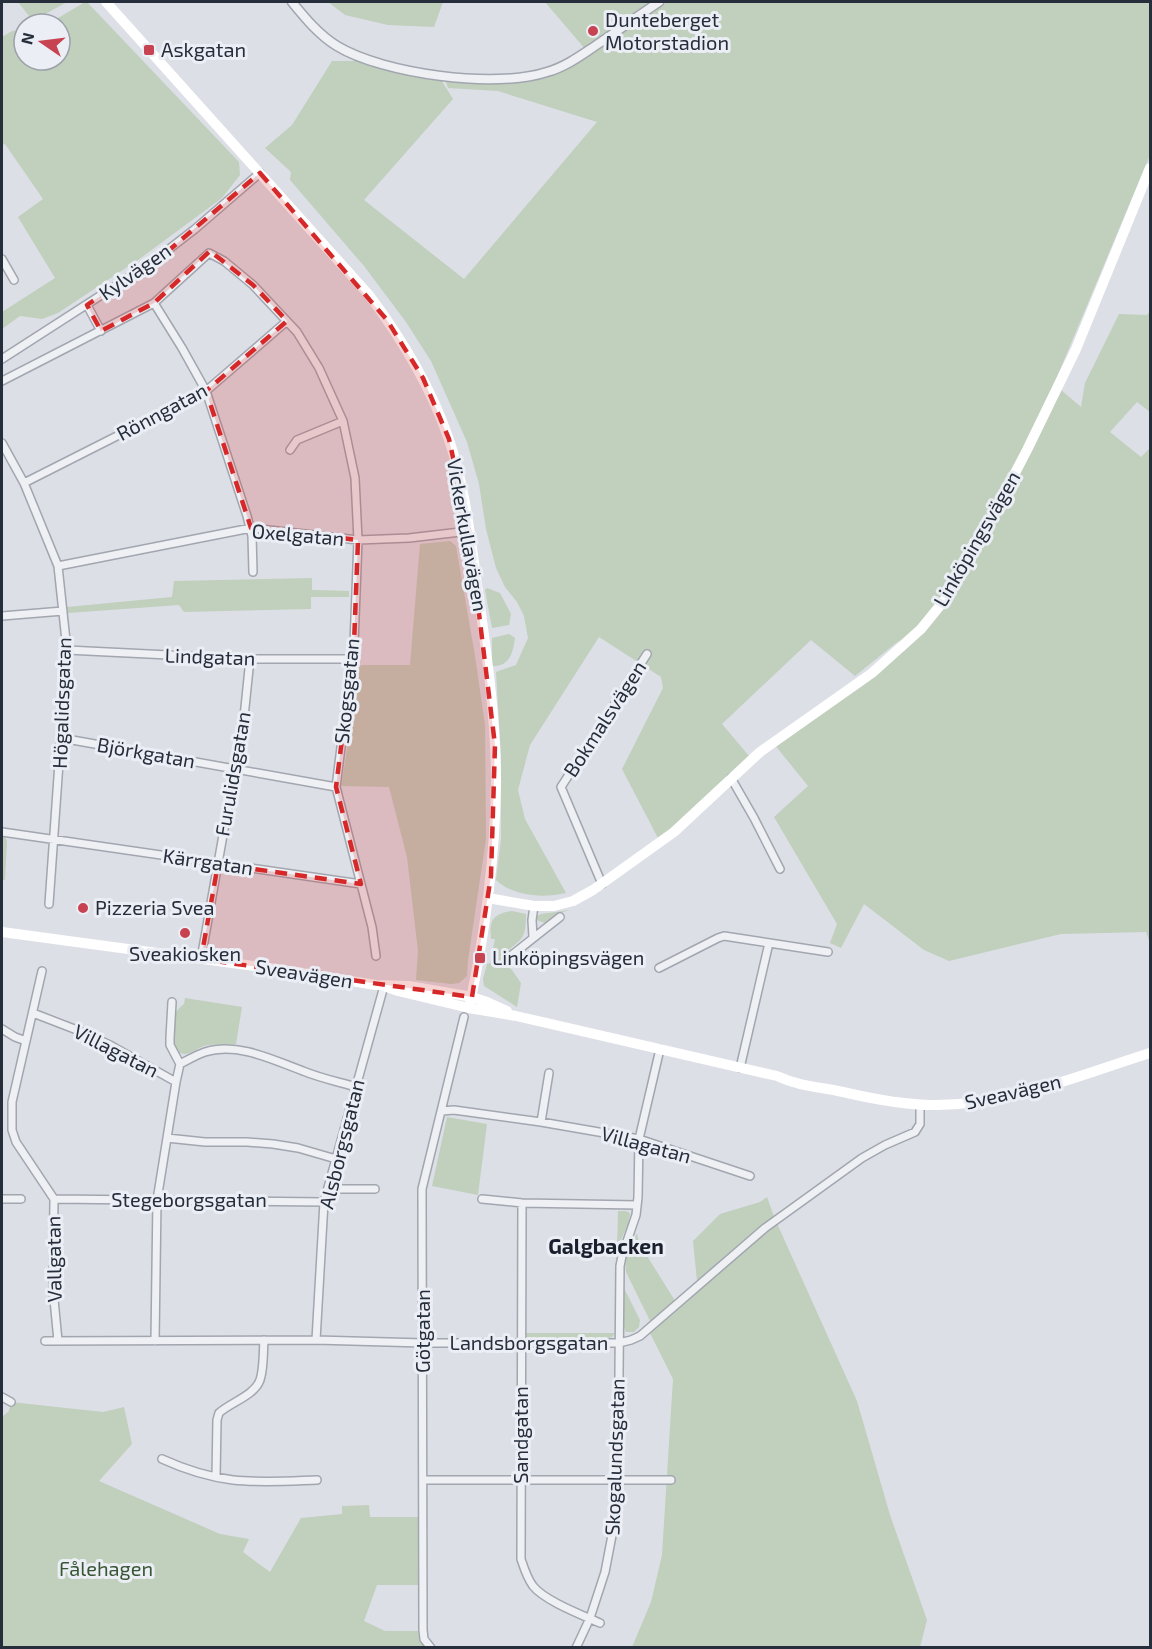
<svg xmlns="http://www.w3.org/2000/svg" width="1152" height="1649" viewBox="0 0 1152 1649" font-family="'Exo 2',sans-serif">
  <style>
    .green { fill: #c1cfbd }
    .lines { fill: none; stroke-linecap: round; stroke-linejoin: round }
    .minor-casing { stroke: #a2a6af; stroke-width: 10 }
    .tertiary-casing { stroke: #a2a6af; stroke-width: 11 }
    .minor { stroke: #eef0f4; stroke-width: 7 }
    .tertiary { stroke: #eef0f4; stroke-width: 8 }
    .secondary { stroke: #fff; stroke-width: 10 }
    .marked { fill: #d62828; fill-opacity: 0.2; stroke: #d62828; stroke-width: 4.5; stroke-dasharray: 12 8; stroke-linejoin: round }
    .poi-dot { fill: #c84352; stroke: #ebeef4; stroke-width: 2 }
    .labels { text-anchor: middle; stroke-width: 6; stroke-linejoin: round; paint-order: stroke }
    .poi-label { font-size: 20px; fill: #262d3b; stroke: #ebeef4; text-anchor: start }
    .street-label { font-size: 20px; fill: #262d3b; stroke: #ebeef4 }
    .park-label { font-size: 20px; fill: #395634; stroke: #ebeef4 }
    .neighbourhood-label { font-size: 21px; font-weight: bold; fill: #191f2c; stroke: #ebeef4 }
  </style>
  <rect width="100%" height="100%" fill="#dcdfe6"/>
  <path class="green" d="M18,2H67L40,17L29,16Z
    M85,2H87L239,162L240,175L222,198L138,260L58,313L42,319L20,316L2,329V312L55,278L18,217L43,199L5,144L2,145V37L12,31L24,29V60H60V24H48Z
    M328,2H443L434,27L388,25L345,15Z
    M545,2H1150V155L1054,384L1081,407L1085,383L1119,314L1147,315L1150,311V412L1137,402L1110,432L1141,457L1150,448V943L1146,932L1061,934L949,961L924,950L864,904L841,948L830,943L837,924L774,817L808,786L770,739L861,687L901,639L855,676L811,640L722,724L749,756L659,840L622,769L663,688L661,677L599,637L530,745L518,790L525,819L566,893C543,898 514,897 496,880L501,839V756L496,672L516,665L528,638L524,616L517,602L505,587L496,568L486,529L479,484L467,442L431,361L406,322L364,266L290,180L291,172L265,148L292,125L332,61H368L438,75L453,99L364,200L464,279L597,122L498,91L448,88L444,76L537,75L586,50Z
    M450,541L456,546L475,656L485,725L486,839L468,960L467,976L459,983L451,984L416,980L418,951L407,857L389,787L341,786L353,714L357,668L362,665H410L420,544Z
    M312,578V590L349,591V597H311V609L184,612L179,605L68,613L67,607L172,597L174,581Z
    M487,588L500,593L511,614L509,625L492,628L485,590Z
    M509,634L515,638C513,652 510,667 492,666V638Z
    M2,837H5L7,841L5,880H2Z
    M570,910L557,914L545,923L536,920L537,916L541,914Z
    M512,911L526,914C526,942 521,938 502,956L503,963L512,970L521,983L517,1007L484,986L483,979L487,964L490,963L495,939H491C489,920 493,914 512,911Z
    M185,998L242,1007L236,1044C227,1045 217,1044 208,1045C200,1046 193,1053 186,1054C172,1055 173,1037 174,1028C174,1015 173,1013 184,1004Z
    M447,1117L487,1124L478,1195L432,1186Z
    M767,1197L775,1219L857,1401L890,1515L927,1620L920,1647H632L651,1602L662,1555L673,1379L647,1327L651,1323L626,1272L625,1259L637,1233L639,1243L677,1304L697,1281L693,1241L720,1214L760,1202Z
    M618,1211H626L630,1213L629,1222L617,1249Z
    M625,1290L640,1320L639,1327L634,1332H626C621,1322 620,1300 625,1290Z
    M525,1333H615L612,1337L605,1339H529L526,1337Z
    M11,1402L103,1412L124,1407L132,1444L99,1481L220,1534L249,1539L243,1552L270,1572L301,1518L342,1514V1506L369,1505L370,1517H419V1585H377L364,1621L385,1631H418C419,1639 420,1643 426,1647L2,1648V1417L9,1411Z"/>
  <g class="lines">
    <g class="minor-casing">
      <path id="minor" d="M2,259L14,280
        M154,303L182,348L206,391L247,516L252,536L253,572
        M87,305L101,331
        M2,359L151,263L195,229L260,173
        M2,381L154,303L209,253L224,261L253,285L297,332L319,368L343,421L355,478L358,540L354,644L336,787L372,927L376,956
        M2,443L24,483L58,566L67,650L49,904
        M290,450L297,440L343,421
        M24,483L206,391L287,321
        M58,566L251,528L358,540L409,538L469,531
        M2,616L63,611
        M67,650L250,659H352
        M61,738L336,787
        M731,778L754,818L780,869
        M2,832L361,884
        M602,884L561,787L647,654
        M533,937L532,920L534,906
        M508,958L560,917
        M201,959L244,717L250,659
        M659,968L718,938L724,936L828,952
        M42,971L12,1102V1130L16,1142L54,1199L53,1289L58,1341
        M172,1002L170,1038V1045L180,1064
        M33,1013L77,1030L110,1045L176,1082L180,1064C188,1060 196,1055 205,1052C238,1042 273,1060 303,1071C320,1078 339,1082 356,1087
        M2,1029L15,1037L26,1041
        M740,1068L769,943
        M442,1111L454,1110L541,1122L639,1139L750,1176
        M541,1122L549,1073
        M167,1138L205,1142H247L273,1144L298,1148L336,1159
        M328,1189H375
        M2,1199H21
        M54,1199L324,1202
        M482,1199L522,1203L637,1205
        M522,1203L521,1559C524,1568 527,1578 533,1586C545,1601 582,1615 600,1623
        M316,1340L324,1202L384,986
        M45,1341L316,1340L423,1343H619L631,1340L640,1336L765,1228L862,1158L885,1145L915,1132L920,1124V1105
        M155,1341L157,1200L176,1082
        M2,1397L11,1402
        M162,1459C184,1469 209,1477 233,1480C260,1483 289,1481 317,1480
        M216,1477L217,1420L219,1413C231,1402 254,1396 260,1380C264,1368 263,1353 264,1340
        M424,1480H671
        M431,1648L424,1639L423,1630L422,1198V1189L464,1017
        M576,1648L590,1618L605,1572L614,1525L618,1480L620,1266L622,1256L636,1215L638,1197L639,1139L660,1049"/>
    </g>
    <g class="tertiary-casing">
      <path id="tertiary" d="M292,2C305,18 319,35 337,46C383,74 496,89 547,72C565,67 580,56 595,46C616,32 638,16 659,2"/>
    </g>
    <use href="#minor" class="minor"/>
    <use href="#tertiary" class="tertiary"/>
    <path class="secondary" d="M106,2L369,295C402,339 430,385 448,437C465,485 470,535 477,584C486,650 496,716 496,783C495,859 485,934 469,1008
      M488,898L534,906H554L573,901L593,890L674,832L760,752L872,673L921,629L947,597L965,569L1027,450L1076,349L1150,168
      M2,932L276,969L376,985L409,986L472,997L487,1002L507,1011
      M384,986L398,991L469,1008L516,1016L777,1076C798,1086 820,1087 843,1092C873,1099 903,1105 933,1105C1008,1106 1080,1075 1150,1053"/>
  </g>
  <path class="marked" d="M260,173L387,320L423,378L449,439L469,531L495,745L491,876L472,997L201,959L218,864L361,884L336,787L354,644L358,540L251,528L206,391L287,321L253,285L210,251L154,303L101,331L87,305L168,251Z"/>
  <g class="poi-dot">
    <circle cx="593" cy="31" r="6"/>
    <rect x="143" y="44" width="12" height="12" rx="3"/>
    <circle cx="83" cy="908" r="6"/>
    <circle cx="185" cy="933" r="6"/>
    <rect x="474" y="952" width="12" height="12" rx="3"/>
  </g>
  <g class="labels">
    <g class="poi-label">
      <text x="605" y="27">Dunteberget<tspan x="605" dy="23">Motorstadion</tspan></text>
      <text x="161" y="57">Askgatan</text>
      <text x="95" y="915">Pizzeria Svea</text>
      <text x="185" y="961" text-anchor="middle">Sveakiosken</text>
      <text x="492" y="965">Linköpingsvägen</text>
    </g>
    <g class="street-label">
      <text transform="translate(135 272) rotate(-35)" y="7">Kylvägen</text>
      <text transform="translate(162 412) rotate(-28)" y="7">Rönngatan</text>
      <text transform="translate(298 535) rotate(5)" y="7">Oxelgatan</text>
      <text transform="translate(467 535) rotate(80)" y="7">Vickerkullavägen</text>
      <text transform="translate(977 539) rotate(-60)" y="7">Linköpingsvägen</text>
      <text transform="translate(210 657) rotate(2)" y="7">Lindgatan</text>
      <text transform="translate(347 691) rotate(-84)" y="7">Skogsgatan</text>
      <text transform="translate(62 703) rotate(-88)" y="7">Högalidsgatan</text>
      <text transform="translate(605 719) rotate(-57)" y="7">Bokmalsvägen</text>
      <text transform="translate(146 753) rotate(10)" y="7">Björkgatan</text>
      <text transform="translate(233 774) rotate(-80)" y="7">Furulidsgatan</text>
      <text transform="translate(208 862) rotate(8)" y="7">Kärrgatan</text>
      <text transform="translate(304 974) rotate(9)" y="7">Sveavägen</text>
      <text transform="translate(116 1051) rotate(27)" y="7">Villagatan</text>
      <text transform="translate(1013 1092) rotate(-13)" y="7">Sveavägen</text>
      <text transform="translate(342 1144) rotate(-76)" y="7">Alsborgsgatan</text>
      <text transform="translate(646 1145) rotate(15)" y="7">Villagatan</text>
      <text x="189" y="1207">Stegeborgsgatan</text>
      <text transform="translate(54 1259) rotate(-91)" y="7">Vallgatan</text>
      <text transform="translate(423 1331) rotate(-90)" y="7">Götgatan</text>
      <text x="529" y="1350">Landsborgsgatan</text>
      <text transform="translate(521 1435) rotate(-90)" y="7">Sandgatan</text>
      <text transform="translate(615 1457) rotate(-88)" y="7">Skogalundsgatan</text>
    </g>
    <g class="park-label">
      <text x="106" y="1576">Fålehagen</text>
    </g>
    <g class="neighbourhood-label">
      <text x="606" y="1254">Galgbacken</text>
    </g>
  </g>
  <rect width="1152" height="1649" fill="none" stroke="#262d3b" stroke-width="6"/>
  <g transform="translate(42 42) rotate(284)"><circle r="28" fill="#ebeef4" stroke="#9ca1aa" stroke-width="1.5"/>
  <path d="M0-4.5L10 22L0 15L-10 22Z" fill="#c84352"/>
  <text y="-9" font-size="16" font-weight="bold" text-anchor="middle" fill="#262d3b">N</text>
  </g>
</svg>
